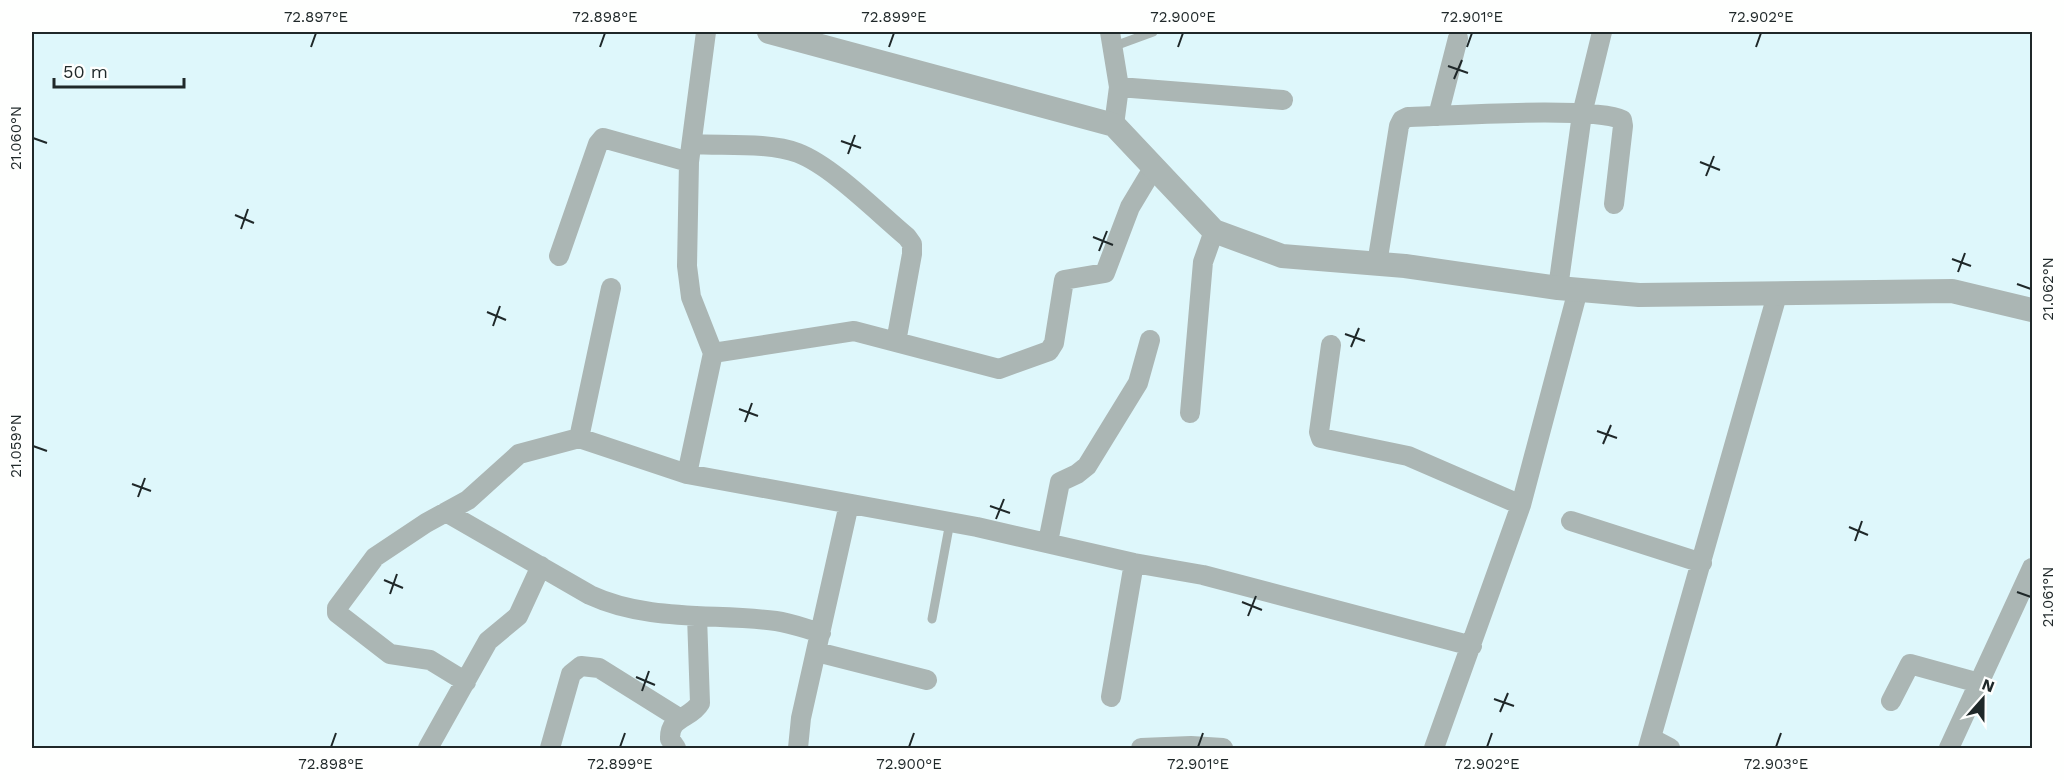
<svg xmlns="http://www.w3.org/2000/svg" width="2064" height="780" viewBox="0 0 2064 780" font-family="'Work Sans',sans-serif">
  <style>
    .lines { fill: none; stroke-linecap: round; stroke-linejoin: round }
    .service { stroke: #abb6b4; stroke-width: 9 }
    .minor { stroke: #abb6b4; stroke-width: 20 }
    .tertiary { stroke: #abb6b4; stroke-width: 24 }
    .ticks { fill: none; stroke: #1f2829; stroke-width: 2 }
    .neatline { fill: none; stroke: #1f2829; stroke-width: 2 }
    .ticks-label { font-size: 15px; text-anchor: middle; fill: #1f2829 }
  </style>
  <rect width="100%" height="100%" fill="#def7fb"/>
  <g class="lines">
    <path class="service" d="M1112,47L1153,32
      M932,619L950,522"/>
    <path class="minor" d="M1110,32L1119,87L1114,125
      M1119,87L1283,100
      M1438,116L1458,38
      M692,144C723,146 769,142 798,153C832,166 877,212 907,237L912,244V254L896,342
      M559,256L598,144L603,138L689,162
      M1377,264L1399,126L1402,120L1408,117C1447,116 1595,106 1622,120L1623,126L1614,204
      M1558,288L1582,114L1602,32
      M1331,345L1319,432L1321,438L1408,456L1521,505
      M713,353L854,331L999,369L1049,351L1054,343L1064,280L1105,273L1130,207L1154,167
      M1190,413L1203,262L1214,231
      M579,438L611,288
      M687,474L713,353L691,297L687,266L689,162L706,32
      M446,512L590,595C648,622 715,613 776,621C791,623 806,629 821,633
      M1571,521L1702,563
      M1048,542L1060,482L1077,474L1087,466L1138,383L1150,340
      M817,652L927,680
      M466,682L430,660L390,654L337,613V608L375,557L426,523L468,500L519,454L579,438L687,474L977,527L1134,563L1203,575L1472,646
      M1111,697L1134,563
      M1891,701L1910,664L1979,683
      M1651,738L1670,748
      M428,748L488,641L518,616L541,566
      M550,748L571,674L581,666L599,668L679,718
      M676,748L670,739C669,716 691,719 700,703L697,616
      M798,748L801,718L849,504
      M1141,748L1191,746L1223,748
      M1434,748L1521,505L1578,290
      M1648,748L1777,295
      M1949,748L2032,568"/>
    <path class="tertiary" d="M769,32L1114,125L1214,231L1282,256L1405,266L1558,288L1639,295L1952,291L2032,310"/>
  </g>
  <path class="ticks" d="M311,47L316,33M600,47L605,33M889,47L894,33M1178,47L1183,33M1467,47L1472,33M1756,47L1761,33M1448,66L1468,73M1454,79L1462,60M33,138L47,143M841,141L861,148M848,154L855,135M1700,162L1720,170M1706,176L1714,156M235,215L254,223M241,229L248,209M1093,237L1113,245M1099,251L1107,231M1952,259L1971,266M1958,272L1965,253M2017,284L2031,289M487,312L506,320M493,326L500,306M1345,334L1365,341M1351,347L1359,328M739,409L758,416M745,422L752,403M1597,431L1617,438M1603,444L1611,425M33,446L47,451M132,484L151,491M138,497L145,478M990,506L1010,513M996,519L1004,499M1849,527L1868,535M1855,541L1862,521M384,580L403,588M2017,592L2031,597M390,594L397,574M1242,602L1262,610M1248,616L1256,596M636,677L655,685M642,691L649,671M1494,699L1514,706M1500,712L1508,693M331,747L336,733M620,747L625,733M909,747L914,733M1198,747L1203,733M1487,747L1492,733M1776,747L1781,733"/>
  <rect width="2064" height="780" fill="none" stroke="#fefffe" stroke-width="66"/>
  <g transform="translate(1983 699) rotate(21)" stroke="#fefffe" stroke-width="4.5" paint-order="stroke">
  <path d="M0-4.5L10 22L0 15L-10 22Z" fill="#1f2829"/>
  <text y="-9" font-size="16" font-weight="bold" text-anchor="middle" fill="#1f2829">N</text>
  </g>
  <path d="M54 78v9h130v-9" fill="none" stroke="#1f2829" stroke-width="3"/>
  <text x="63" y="78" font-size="18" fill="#1f2829" stroke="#fefffe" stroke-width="4.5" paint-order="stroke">50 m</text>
  <rect x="33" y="33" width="1998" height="714" class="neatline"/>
  <g class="ticks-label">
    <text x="316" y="22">72.897°E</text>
    <text x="605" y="22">72.898°E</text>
    <text x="894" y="22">72.899°E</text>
    <text x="1183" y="22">72.900°E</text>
    <text x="1472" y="22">72.901°E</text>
    <text x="1761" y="22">72.902°E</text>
    <text transform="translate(16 138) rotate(-90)" y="5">21.060°N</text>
    <text transform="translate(2048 289) rotate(-90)" y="5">21.062°N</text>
    <text transform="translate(16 446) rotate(-90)" y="5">21.059°N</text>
    <text transform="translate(2048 597) rotate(-90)" y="5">21.061°N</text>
    <text x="331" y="769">72.898°E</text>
    <text x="620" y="769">72.899°E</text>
    <text x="909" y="769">72.900°E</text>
    <text x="1198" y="769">72.901°E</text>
    <text x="1487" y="769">72.902°E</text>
    <text x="1776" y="769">72.903°E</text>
  </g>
</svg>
